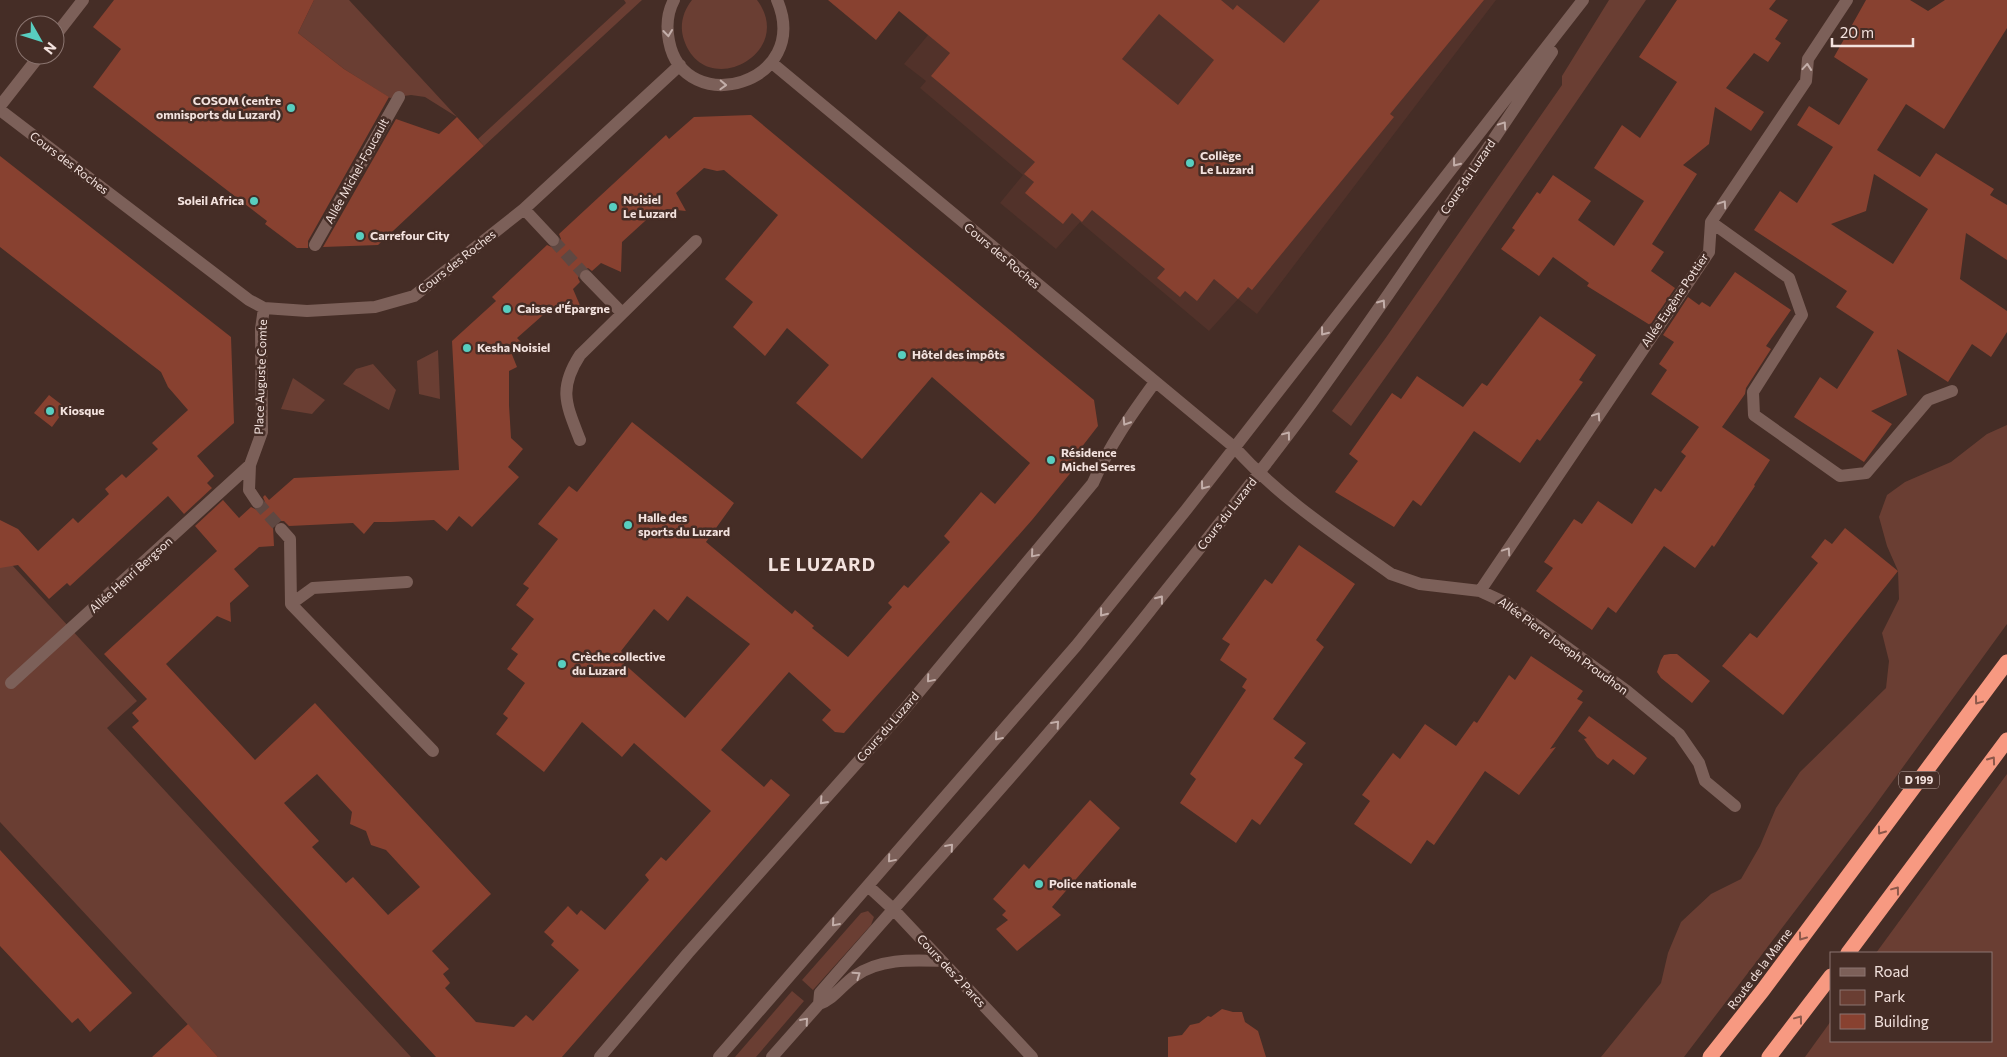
<svg xmlns="http://www.w3.org/2000/svg" width="2007" height="1057" viewBox="0 0 2007 1057" font-family="Commissioner,sans-serif">
  <style>
    .built { fill: #52322a }
    .green { fill: #6a3e33 }
    .building { fill: #884130; fill-rule: evenodd }
    .lines { fill: none; stroke-linecap: round; stroke-linejoin: round }
    .minor-tunnel { stroke: #5f4842; stroke-width: 12; stroke-dasharray: 12 6; stroke-linecap: butt }
    .minor { stroke: #7c6059; stroke-width: 12 }
    .highway { stroke: #f79981; stroke-width: 15 }
    .oneway { stroke: #c3aea9 }
    .oneway2 { stroke: #8c584a }
    .poi-dot { fill: #58cec0; stroke: #452d26; stroke-width: 2 }
    .labels { text-anchor: middle; stroke-width: 5; stroke-linejoin: round; paint-order: stroke }
    .shield { fill: #452d26; stroke: #bfaca7; stroke-width: 1 }
    .shield-label { font-size: 11px; font-weight: bold; fill: #f3e2de }
    .poi-label { font-size: 12px; font-weight: bold; fill: #f3e2de; stroke: #452d26; text-anchor: start }
    .street-label { font-size: 12px; fill: #f3e2de; stroke: #452d26 }
    .district-label { font-size: 18px; font-weight: bold; letter-spacing: 1px; fill: #f3e2de; stroke: #452d26 }
  </style>
  <rect width="100%" height="100%" fill="#452d26"/>
  <path class="built" d="M957,0H1496L1257,314L1238,299L1209,331L1080,222L1056,249L1000,203L1023,175L920,88L926,81L904,64Z"/>
  <path class="green" d="M314,0H349L457,117L425,97L411,95L390,98L344,69L298,33Z
    M624,0H642L484,146L478,139L626,3Z
    M692,0H757C797,53 705,102 684,40C679,26 683,11 692,0Z
    M1609,0H1646L1441,299L1351,426L1332,411L1385,339L1562,85V76Z
    M438,350L440,399L419,394L417,361Z
    M373,364L396,390L389,410L343,384L356,369Z
    M293,378L325,400L312,414L281,409Z
    M2007,425V624L1871,811L1684,1057H1601L1661,983L1668,953L1681,922L1711,894L1741,879L1760,846L1776,808L1800,772L1886,688L1889,661L1882,633L1899,599L1898,571L1887,546L1879,517L1887,495L1905,482L1951,462L1987,434Z
    M0,565L13,566L137,701L107,728L411,1057H218L0,822Z
    M2007,774V1057H1805L1831,1021V1041H1991V953H1876Z
    M868,911L874,917L871,925L813,990L802,980L861,913Z
    M792,991L804,1001L756,1057H735Z"/>
  <path class="building" d="M114,0H314L298,33L344,69L389,97L308,241V248H297L265,224L267,221L93,87L121,49L93,27Z
    M828,0H1221L1233,10L1237,5L1284,43L1320,0H1484L1390,114L1394,117L1252,290L1248,287L1238,299L1214,279L1197,301L1185,291L1180,297L1157,278L1165,269L1092,210L1082,222L1072,213L1063,224L1025,193L1034,182L1024,174L1035,162L931,76L950,53L899,11L876,40ZM1159,14L1214,60L1178,105L1122,59Z
    M1677,0H1776L1769,9L1788,20L1775,39L1781,43L1768,62L1754,53L1726,88L1764,112L1751,131L1715,107L1709,144L1683,165L1697,174L1652,244L1664,252L1651,271L1675,288L1650,325L1587,286L1589,283L1553,257L1539,276L1501,249L1515,230L1512,228L1537,192L1540,194L1553,175L1591,201L1578,220L1614,246L1644,201L1594,168L1622,125L1640,138L1677,82L1639,57Z
    M1866,0H1910L1928,11L1945,0H2007V28L1944,129L1906,104L1877,150L1920,177L1936,153L1994,189L1990,195L2007,205V260L1966,233L1960,279L2007,311V332L1991,357L1972,344L1948,382L1897,349L1907,395L1871,411L1892,424L1864,462L1794,417L1820,377L1837,389L1874,332L1836,307L1847,291L1754,230L1780,191L1797,203L1833,147L1797,125L1809,106L1839,125L1868,79L1834,57ZM1874,174L1928,209L1893,264L1831,224L1866,211Z
    M751,115L1094,400L1098,426L1074,457L1077,465L1032,520L844,733L835,732L822,720L831,710L789,672L721,750L764,787L771,779L790,795L562,1057H436L132,727L139,721L132,713L147,699L104,654L217,551L195,526L223,500L239,518L251,507L257,510L262,508L265,502L263,497L265,495L269,500L294,478L459,470L452,341L496,301L492,297L547,245L554,248L559,246L561,239L559,234L666,135L669,139L694,117ZM704,168L717,171L724,170L778,215L725,279L753,302L733,327L765,356L787,328L829,365L796,403L862,459L932,377L1030,463L995,504L981,492L944,536L950,542L908,588L904,585L888,603L892,607L848,657L812,628L814,626L795,610L792,614L706,542L734,503L632,422L577,492L569,486L538,524L558,539L523,584L529,588L516,605L534,619L511,649L518,654L507,669L525,683L503,714L508,718L496,734L544,772L582,722L622,757L634,743L711,811L666,861L661,857L645,875L649,880L605,930L581,910L577,915L568,906L544,932L554,941L551,945L579,970L533,1021L526,1015L514,1027L476,1022L445,988L450,983L443,974L449,969L432,951L491,894L315,703L255,760L166,664L217,616L231,622L230,603L249,586L234,569L259,547L274,546L273,527L279,521H284L289,526L353,523L364,534L374,522H391L434,520L447,531L459,516L472,527L519,477L508,467L523,449L511,438L509,405V371L517,367L511,352L522,343L517,338L551,308L555,312L563,305L582,310L573,289L580,282L578,278L580,271L588,268L592,271L601,263L621,272L622,242L656,211L659,215L667,209L686,211L676,193ZM687,596L750,644L685,718L622,662L626,657L621,651L654,609L668,621ZM317,774L352,812L350,824L366,831L371,845L386,850L420,887L388,915L353,877L346,883L312,847L319,841L284,803Z
    M457,117L484,146L378,245L323,247L396,119L439,134Z
    M0,156L231,337L234,423L197,456L214,476L207,483L212,488L184,514L168,496L70,586L67,583L49,599L18,565L0,568V520L18,529L38,551L73,518L78,523L109,494L105,489L122,474L126,478L158,449L152,443L188,410L168,387L161,372L0,247Z
    M1735,272L1791,310L1766,346L1771,349L1746,388L1745,394L1722,427L1770,460L1754,485L1755,486L1714,547L1712,545L1695,568L1664,546L1616,613L1608,607L1592,630L1536,591L1553,568L1544,562L1574,519L1582,524L1598,501L1632,524L1655,488L1661,492L1686,456L1681,452L1699,427L1651,394L1667,370L1659,364L1674,342L1663,335L1688,297L1699,305L1702,302L1710,307Z
    M1540,316L1596,355L1579,380L1583,382L1540,441L1537,439L1520,463L1474,431L1421,506L1413,500L1394,527L1335,492L1358,461L1349,454L1392,393L1401,399L1417,376L1463,407L1482,383L1487,386Z
    M49,395L66,408L52,427L34,413Z
    M1845,528L1898,571L1783,715L1722,666L1750,633L1757,638L1818,563L1811,557L1825,539L1832,544Z
    M1299,545L1355,584L1316,640L1324,647L1273,719L1306,743L1294,758L1303,764L1260,825L1252,819L1236,843L1180,803L1196,779L1190,774L1246,690L1242,687L1247,679L1220,660L1230,644L1222,639L1265,579L1272,584Z
    M1670,654H1677L1710,681L1692,703L1661,678L1657,672L1661,660L1664,655Z
    M1531,656L1583,691L1577,699L1583,702L1550,749L1556,747L1519,795L1485,771L1434,845L1427,840L1411,864L1354,824L1370,801L1362,795L1393,753L1400,759L1425,724L1456,746L1474,721L1477,723L1509,675L1515,680Z
    M1589,716L1647,758L1634,775L1613,759L1608,765L1597,757L1584,739L1587,738L1578,731Z
    M1090,800L1120,828L1052,907L1061,915L1017,951L996,929L1008,920L1002,915L1006,911L993,899L1024,864L1029,869Z
    M0,850L132,993L90,1032L78,1018L72,1023L0,946Z
    M1222,1009L1233,1012H1242L1245,1022L1258,1031L1266,1057H1168V1037L1182,1035L1190,1025L1199,1023L1208,1016L1211,1017Z
    M188,1024L218,1057H152Z"/>
  <g class="lines">
    <path class="minor-tunnel" d="M553,240L586,276
      M257,502L281,529"/>
    <path class="minor" d="M674,0C667,13 666,26 669,41C684,120 813,84 777,0
      M55,36L83,0
      M772,63L1234,447C1280,498 1335,534 1391,574L1420,584L1480,591L1506,603L1627,691L1679,734L1699,763L1705,781L1735,806
      M0,106L40,55
      M0,110L249,300L264,308L307,311L375,307L414,296L524,209L680,65
      M524,209L553,240
      M1711,222L1789,278L1802,315L1753,392L1754,415L1840,476L1866,473L1928,400L1952,391
      M315,245L399,97
      M586,276L622,313
      M580,440C566,404 558,389 580,355L696,241
      M257,502L249,490L250,465L262,432L261,329L264,308
      M281,529L290,539L291,604L433,751
      M1480,591L1709,252L1711,222L1806,81L1808,59L1847,0
      M291,604L313,588L407,582
      M11,683L250,465
      M868,886L893,909L1032,1057
      M819,1004C834,999 842,985 855,976C880,958 913,960 942,961
      M600,1057L688,953L904,710L1093,483C1109,446 1131,415 1155,382
      M719,1057L1076,646L1186,510L1583,0
      M772,1057L819,1004L820,993C930,866 1045,743 1149,612C1204,543 1259,475 1311,404C1394,289 1473,170 1552,52"/>
    <path class="highway" d="M1848,953L2007,740
      M1710,1057L1763,990L2007,662
      M1769,1057L1831,976"/>
  </g>
  <defs><path id="oneway-chevron" d="M-2-3.5L2.5 0L-2 3.5" fill="none" stroke-width="1.6" stroke-linecap="round" stroke-linejoin="round" transform="scale(1.25)"/></defs>
  <g class="oneway">
    <use href="#oneway-chevron" transform="translate(668 33) rotate(84)"/>
    <use href="#oneway-chevron" transform="translate(1807 67) rotate(-85)"/>
    <use href="#oneway-chevron" transform="translate(723 85) rotate(2)"/>
    <use href="#oneway-chevron" transform="translate(1503 125) rotate(-56)"/>
    <use href="#oneway-chevron" transform="translate(1456 163) rotate(128)"/>
    <use href="#oneway-chevron" transform="translate(1723 204) rotate(-56)"/>
    <use href="#oneway-chevron" transform="translate(1382 303) rotate(-55)"/>
    <use href="#oneway-chevron" transform="translate(1324 332) rotate(128)"/>
    <use href="#oneway-chevron" transform="translate(1597 416) rotate(-56)"/>
    <use href="#oneway-chevron" transform="translate(1126 422) rotate(123)"/>
    <use href="#oneway-chevron" transform="translate(1287 435) rotate(-53)"/>
    <use href="#oneway-chevron" transform="translate(1204 486) rotate(127)"/>
    <use href="#oneway-chevron" transform="translate(1507 551) rotate(-56)"/>
    <use href="#oneway-chevron" transform="translate(1034 554) rotate(130)"/>
    <use href="#oneway-chevron" transform="translate(1160 599) rotate(-52)"/>
    <use href="#oneway-chevron" transform="translate(1103 613) rotate(129)"/>
    <use href="#oneway-chevron" transform="translate(930 679) rotate(130)"/>
    <use href="#oneway-chevron" transform="translate(1056 724) rotate(-49)"/>
    <use href="#oneway-chevron" transform="translate(998 737) rotate(131)"/>
    <use href="#oneway-chevron" transform="translate(823 801) rotate(132)"/>
    <use href="#oneway-chevron" transform="translate(950 847) rotate(-49)"/>
    <use href="#oneway-chevron" transform="translate(891 859) rotate(130)"/>
    <use href="#oneway-chevron" transform="translate(835 923) rotate(131)"/>
    <use href="#oneway-chevron" transform="translate(857 975) rotate(-35)"/>
    <use href="#oneway-chevron" transform="translate(805 1021) rotate(-49)"/>
  </g>
  <g class="oneway2">
    <use href="#oneway-chevron" transform="translate(1978 701) rotate(127)"/>
    <use href="#oneway-chevron" transform="translate(1992 760) rotate(-54)"/>
    <use href="#oneway-chevron" transform="translate(1881 831) rotate(126)"/>
    <use href="#oneway-chevron" transform="translate(1896 890) rotate(-53)"/>
    <use href="#oneway-chevron" transform="translate(1802 937) rotate(126)"/>
    <use href="#oneway-chevron" transform="translate(1799 1019) rotate(-53)"/>
  </g>
  <g class="poi-dot">
    <circle cx="291" cy="108" r="5"/>
    <circle cx="1190" cy="163" r="5"/>
    <circle cx="254" cy="201" r="5"/>
    <circle cx="613" cy="207" r="5"/>
    <circle cx="360" cy="236" r="5"/>
    <circle cx="507" cy="309" r="5"/>
    <circle cx="467" cy="348" r="5"/>
    <circle cx="902" cy="355" r="5"/>
    <circle cx="50" cy="411" r="5"/>
    <circle cx="1051" cy="460" r="5"/>
    <circle cx="628" cy="525" r="5"/>
    <circle cx="562" cy="664" r="5"/>
    <circle cx="1039" cy="884" r="5"/>
  </g>
  <g class="labels">
    <rect class="shield" x="1899" y="771.5" width="40" height="17" rx="4"/>
    <g class="shield-label">
      <text x="1919" y="784">D 199</text>
    </g>
    <g class="poi-label">
      <text x="281" y="105" text-anchor="end">COSOM (centre<tspan x="281" dy="14">omnisports du Luzard)</tspan></text>
      <text x="1200" y="160">Collège<tspan x="1200" dy="14">Le Luzard</tspan></text>
      <text x="623" y="204">Noisiel<tspan x="623" dy="14">Le Luzard</tspan></text>
      <text x="244" y="205" text-anchor="end">Soleil Africa</text>
      <text x="370" y="240">Carrefour City</text>
      <text x="517" y="313">Caisse d'Épargne</text>
      <text x="477" y="352">Kesha Noisiel</text>
      <text x="912" y="359">Hôtel des impôts</text>
      <text x="60" y="415">Kiosque</text>
      <text x="1061" y="457">Résidence<tspan x="1061" dy="14">Michel Serres</tspan></text>
      <text x="638" y="522">Halle des<tspan x="638" dy="14">sports du Luzard</tspan></text>
      <text x="572" y="661">Crèche collective<tspan x="572" dy="14">du Luzard</tspan></text>
      <text x="1049" y="888">Police nationale</text>
    </g>
    <g class="street-label">
      <text transform="translate(69 163) rotate(37)" y="4">Cours des Roches</text>
      <text transform="translate(357 171) rotate(-61)" y="4">Allée Michel-Foucault</text>
      <text transform="translate(1468 177) rotate(-56)" y="4">Cours du Luzard</text>
      <text transform="translate(1002 256) rotate(40)" y="4">Cours des Roches</text>
      <text transform="translate(457 262) rotate(-38)" y="4">Cours des Roches</text>
      <text transform="translate(1675 300) rotate(-56)" y="4">Allée Eugène Pottier</text>
      <text transform="translate(261 377) rotate(-88)" y="4">Place Auguste Comte</text>
      <text transform="translate(1227 514) rotate(-52)" y="4">Cours du Luzard</text>
      <text transform="translate(131 575) rotate(-42)" y="4">Allée Henri Bergson</text>
      <text transform="translate(1563 646) rotate(36)" y="4">Allée Pierre Joseph Proudhon</text>
      <text transform="translate(888 727) rotate(-49)" y="4">Cours du Luzard</text>
      <text transform="translate(1760 969) rotate(-53)" y="4">Route de la Marne</text>
      <text transform="translate(951 971) rotate(47)" y="4">Cours des 2 Parcs</text>
    </g>
    <g class="district-label">
      <text x="822" y="571">LE LUZARD</text>
    </g>
  </g>
  <rect x="1830" y="952" width="162" height="90" fill="#452d26" stroke="#8b7570"/>
  <rect x="1840" y="968" width="25" height="8" fill="#7c6059" stroke="#8b7570"/>
  <text x="1874" y="977" font-size="15" fill="#f3e2de">Road</text>
  <rect x="1840" y="990" width="25" height="15" fill="#6a3e33" stroke="#8b7570"/>
  <text x="1874" y="1002" font-size="15" fill="#f3e2de">Park</text>
  <rect x="1840" y="1014" width="25" height="15" fill="#884130" stroke="#8b7570"/>
  <text x="1874" y="1027" font-size="15" fill="#f3e2de">Building</text>
  <g transform="translate(40 40) rotate(129)"><circle r="24" fill="#452d26" stroke="#8b7570"/>
  <path d="M0-4L9 19L0 12L-9 19Z" fill="#58cec0"/>
  <text y="-8" font-size="14" font-weight="bold" text-anchor="middle" fill="#f3e2de">N</text>
  </g>
  <path d="M1832 38v8h81v-8" fill="none" stroke="#f3e2de" stroke-width="2.5"/>
  <text x="1840" y="38" font-size="15" fill="#f3e2de" stroke="#452d26" stroke-width="4" paint-order="stroke">20 m</text>
</svg>
